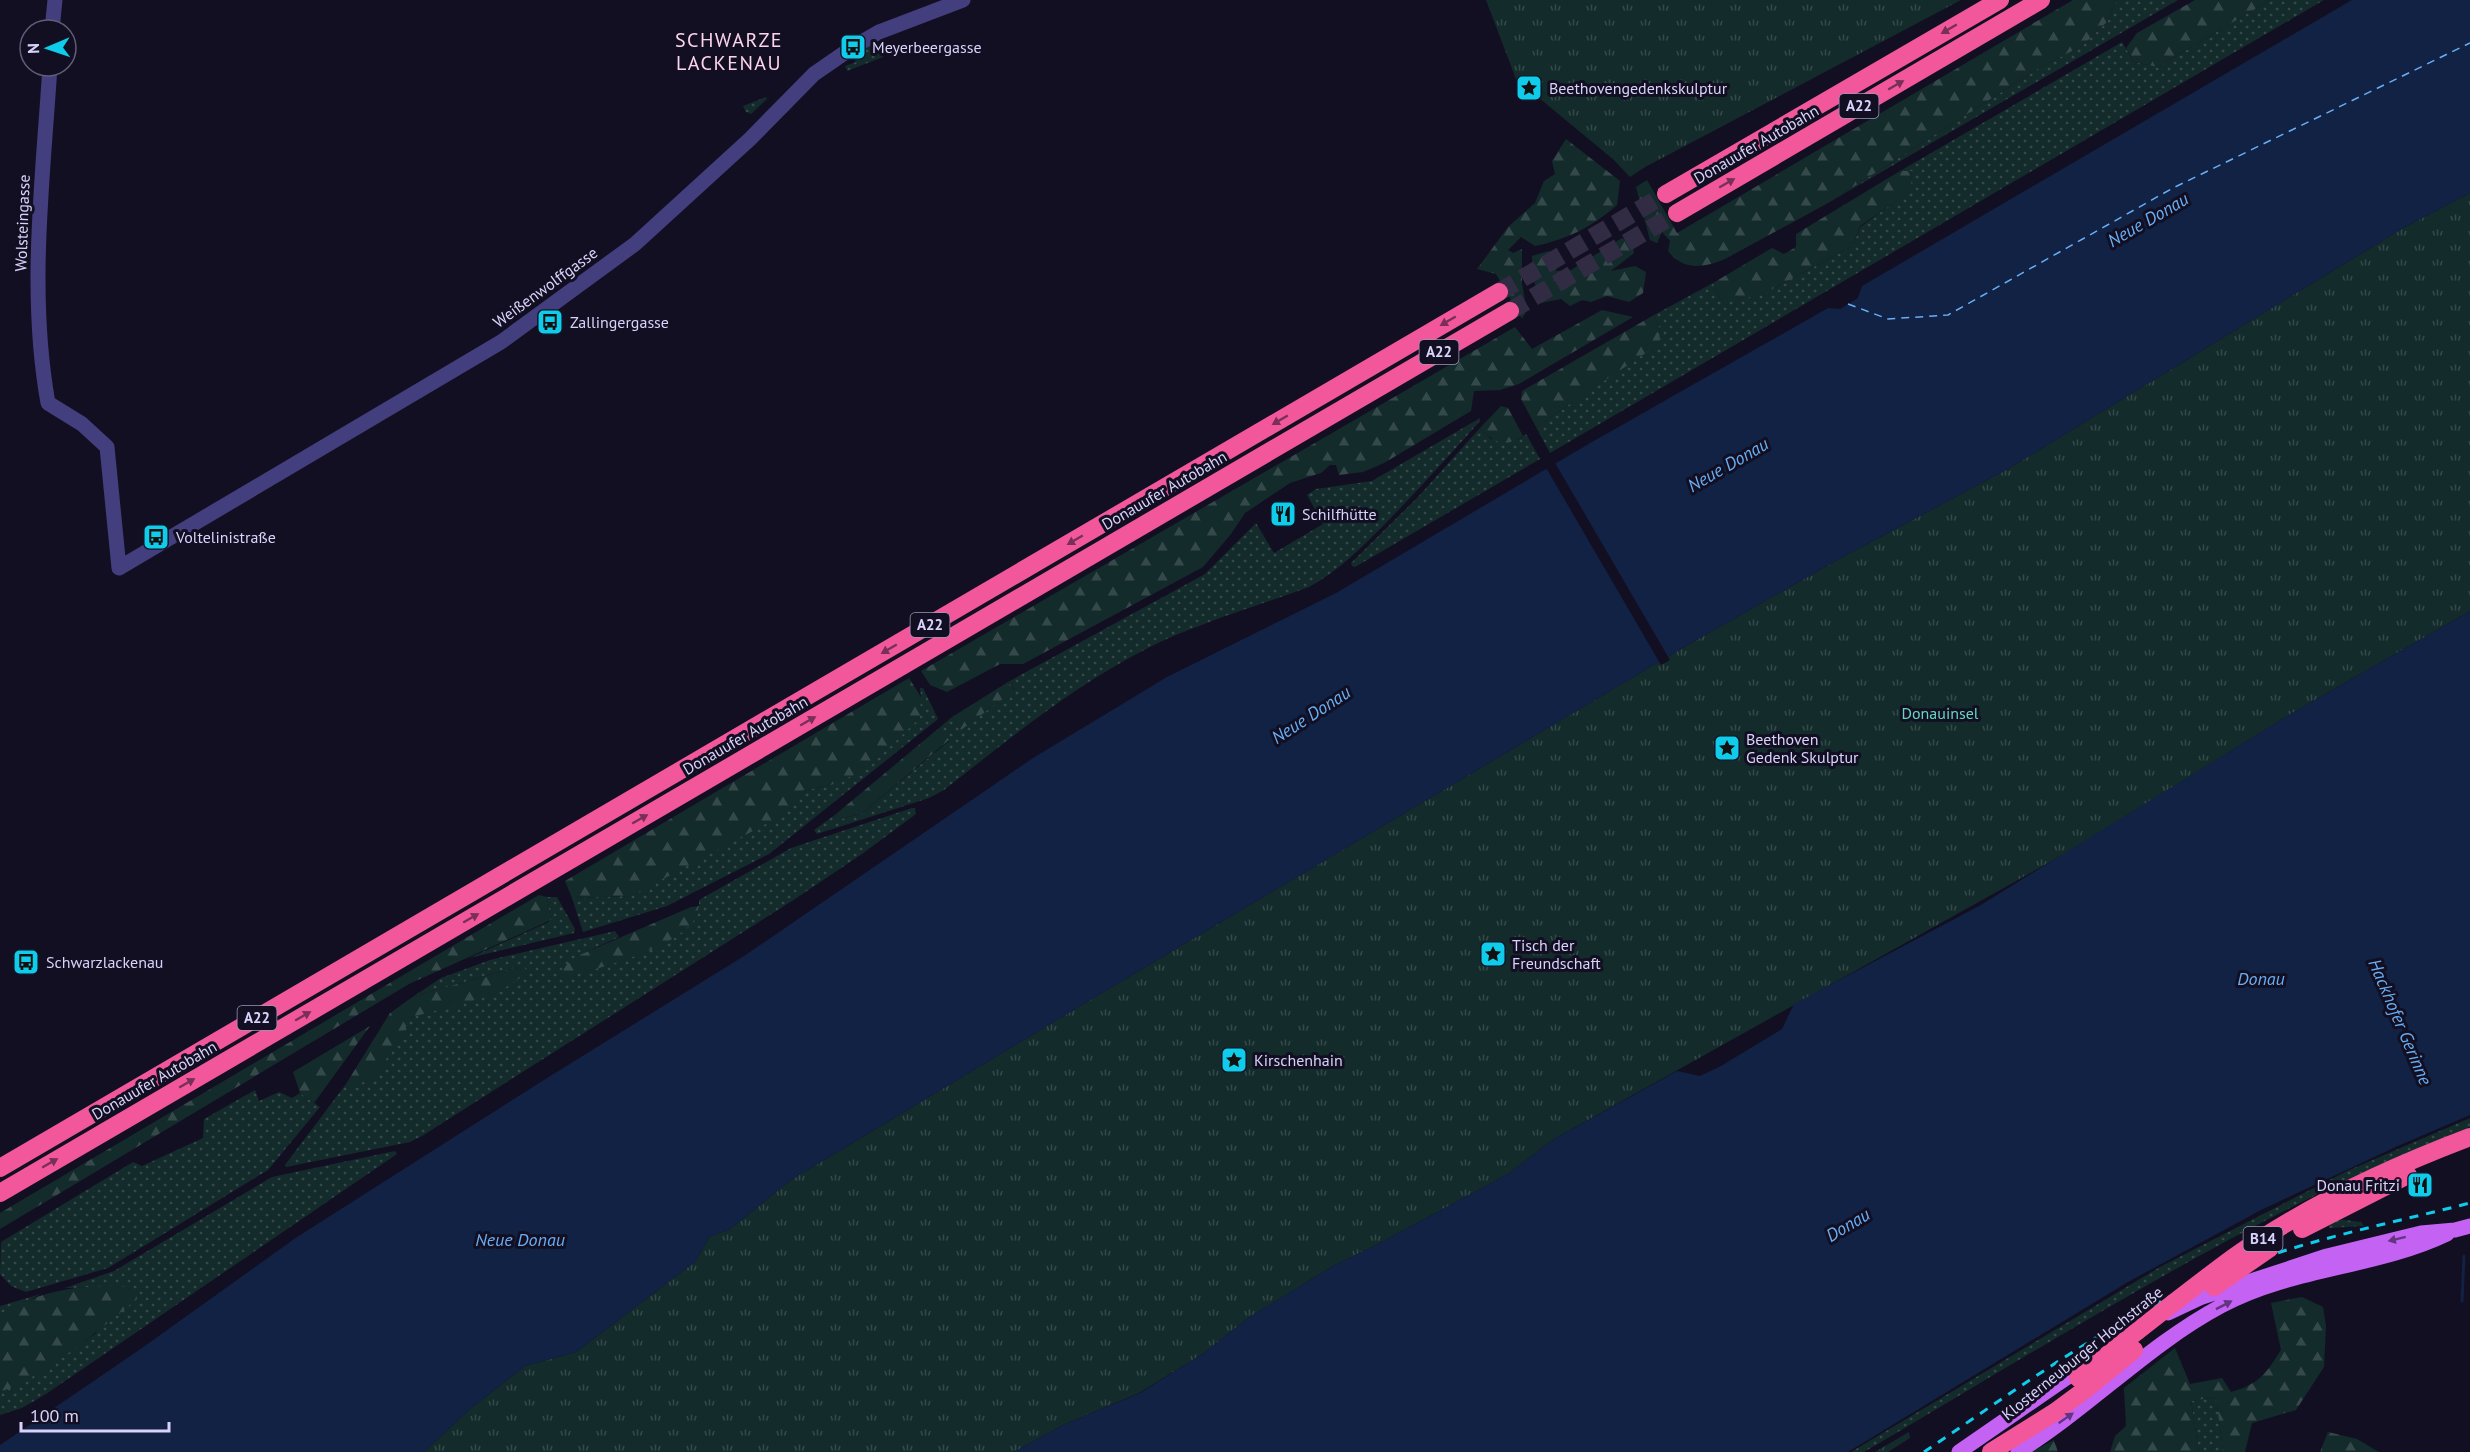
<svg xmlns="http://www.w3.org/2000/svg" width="2470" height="1452" viewBox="0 0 2470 1452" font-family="'PT Sans',sans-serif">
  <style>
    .grass { fill: url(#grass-dots) }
    .forest { fill: url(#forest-firs) }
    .park { fill: url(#park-tufts) }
    .water { fill: #124 }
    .pier { fill: #130f22 }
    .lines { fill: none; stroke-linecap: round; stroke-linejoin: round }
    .stream { stroke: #124; stroke-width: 3 }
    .ferry { stroke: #68aef5; stroke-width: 1.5; stroke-dasharray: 8 6; stroke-linecap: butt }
    .highway-tunnel { stroke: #312c43; stroke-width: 18; stroke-dasharray: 18 9; stroke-linecap: butt }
    .minor { stroke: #433e7d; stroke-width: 15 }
    .major { stroke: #c462f4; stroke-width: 15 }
    .highway { stroke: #f3579b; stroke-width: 18 }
    .rail { stroke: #10cceb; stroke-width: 3; stroke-dasharray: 9 8; stroke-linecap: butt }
    .highway-bridge { stroke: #f3579b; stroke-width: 18 }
    .oneway { fill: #782f58 }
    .oneway2 { fill: #633480 }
    .labels { text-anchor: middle; stroke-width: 6; stroke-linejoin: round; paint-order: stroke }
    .shield { fill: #130f22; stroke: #9e98bb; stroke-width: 1.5 }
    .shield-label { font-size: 15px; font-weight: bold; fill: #d9d3fc }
    .poi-label { font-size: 16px; fill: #d9d3fc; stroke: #130f22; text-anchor: start }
    .street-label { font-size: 16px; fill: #d9d3fc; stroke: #130f22 }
    .park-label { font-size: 16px; fill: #64d7bf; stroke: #130f22 }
    .water-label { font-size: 18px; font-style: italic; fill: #68aef5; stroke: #130f22 }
    .quarter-label { font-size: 20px; letter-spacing: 1.5px; fill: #fcd5ec; stroke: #130f22 }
  </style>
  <defs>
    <pattern id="grass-dots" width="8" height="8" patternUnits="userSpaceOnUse" patternTransform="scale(1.5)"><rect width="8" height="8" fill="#132b2b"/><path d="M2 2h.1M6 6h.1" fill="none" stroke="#35494b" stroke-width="1.8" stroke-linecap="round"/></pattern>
    <pattern id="forest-firs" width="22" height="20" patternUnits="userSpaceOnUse" patternTransform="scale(1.5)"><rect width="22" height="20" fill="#132b2b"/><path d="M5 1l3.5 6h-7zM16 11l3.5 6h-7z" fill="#35494b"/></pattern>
    <pattern id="park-tufts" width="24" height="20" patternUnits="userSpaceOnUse" patternTransform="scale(1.5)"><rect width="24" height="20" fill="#132b2b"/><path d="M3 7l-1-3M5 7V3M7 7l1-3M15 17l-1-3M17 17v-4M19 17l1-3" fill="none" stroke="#35494b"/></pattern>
  </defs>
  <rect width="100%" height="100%" fill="#130f22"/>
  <path class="grass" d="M2117,0H2178L1828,203L2039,68L2082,46L2107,22Z
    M2270,0H2324L1550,453L1536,427L1658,344L1660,329L1654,315L1713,283L1720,298L1765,293L1853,246L1860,227L1910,191L1912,172L1900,171L2122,42L2134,62L2158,67Z
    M868,45L878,46L883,57L847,71L845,66L856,62L855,60L863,55Z
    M766,97L767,99L751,114L746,112L743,106Z
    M1480,418V421C1448,457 1416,492 1383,526C1360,549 1338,571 1309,587C1255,607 1198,623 1146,649C1072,687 1009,739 944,790L929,798L817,834L814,830L836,814L841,819L861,814L949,741L939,728L952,717L961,730L1015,689L1008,682L1205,574L1256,523L1274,553L1323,524L1307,495L1316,489L1372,481Z
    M1480,428L1491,439L1517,440L1526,434L1540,459L1355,567L1352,566L1351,563L1418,497Z
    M920,688H923L938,719L769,854L667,906L583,932L572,898L631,896L801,791L831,785L921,697Z
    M912,808H915L916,814L862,854L795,899L422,1136L410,1142L286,1167L285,1165L346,1084L349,1088L412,1017L442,1007L522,966L414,996L441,978L490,960L615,931L619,937L575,957L699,906V900L791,848Z
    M547,897H557L575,929L574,933L469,958L551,921Z
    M255,1090L259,1101L279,1092L292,1098L300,1093L320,1107L268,1170L108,1268L26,1292L11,1286L0,1274L1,1242L133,1162L142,1166L203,1138L204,1119Z
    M2470,1118V1127C2256,1210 2061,1337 1864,1452H1851L2160,1267L2347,1171Z
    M395,1151L397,1154L46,1394L22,1408L0,1415V1392L31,1377L95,1334L131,1287L65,1288L114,1271L272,1177Z
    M2337,1219L2361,1222L2364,1226L2329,1228V1223Z
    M41,1294L5,1312L0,1314V1306Z
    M2216,1397L2223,1452H2199L2191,1401Z"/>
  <path class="forest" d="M2073,0H2117L2107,22L2082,46L2039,68L1828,203L1725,259C1704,268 1683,271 1668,251L1670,241L1662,232L1657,243L1650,240L1636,187L1647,180L1677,233Z
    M2195,0H2270L2158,67L2134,62L2126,48L2137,33Z
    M1566,139L1620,181L1617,205C1592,227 1568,239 1535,246L1521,237L1508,250L1513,253L1522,249V284L1527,310L1522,319L1496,274L1477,269L1508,227L1535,203L1544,181L1555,174L1552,161Z
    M1900,171H1912L1911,191L1860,226L1853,246L1765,293L1733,302L1720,298L1713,283L1772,248L1784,254L1796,247V234Z
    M1622,238L1633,246L1634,253L1611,271L1635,266L1646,272L1643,293L1629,302L1607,296L1591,302L1582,300L1570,306L1561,299L1541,303L1533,278L1532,256L1549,251L1558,260L1556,271L1571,270Z
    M1602,310L1633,317L1519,384L1500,390L1474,391L1471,411L1384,463L1363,472L1339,475L1336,465H1330L1321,473L1290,483L1245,513L1231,534L1203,567L1023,664H1000L947,692L930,685L921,671L1515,327L1532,349Z
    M1654,315L1660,329L1659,344L1536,427L1521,399L1522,391Z
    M1501,406L1508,408L1523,436C1504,448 1494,443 1480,428Z
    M909,678L921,697L920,718L866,770L831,785L801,791L798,800L775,819L631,896L572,898L565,881Z
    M1008,682L1015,690L961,730L952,717Z
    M939,728L949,740L861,814L840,819L836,814Z
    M539,895L547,897L551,920L409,984L0,1229V1213Z
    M699,906C697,912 696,919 692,923C667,952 597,968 561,979L557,974L575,957L691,907Z
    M522,966L529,972L494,995L412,1017L376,1076L349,1089L346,1084L390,1013L414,996Z
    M370,1026L314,1103L300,1093L293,1072Z
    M118,1286L132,1287L136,1292L137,1299C100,1329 44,1377 0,1392V1314C42,1291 70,1286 118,1286Z
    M2302,1297L2323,1307L2326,1326L2324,1367L2296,1410L2252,1423L2245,1452H2223L2216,1397L2191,1401L2199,1452H2110L2115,1436L2126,1426L2124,1388L2175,1348L2190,1384L2222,1378L2231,1392C2259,1384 2266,1374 2281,1350L2271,1303Z
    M2328,1432L2357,1439L2379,1452H2320Z
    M2054,1440L2058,1452H2031Z"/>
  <path class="park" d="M1486,0H1961L1645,167L1630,177L1614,160L1516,79Z
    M2470,193V611L2289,715L2068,852L1554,1139L1508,1174L1378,1244L1333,1266L1248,1318L1204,1353L1139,1393L1063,1425L1014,1452H424L471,1408L525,1366L576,1352L696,1261L709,1237L730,1229L791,1180L1105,991L1679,650L1839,559L2006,470L2403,228Z
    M1909,1432L1910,1438L1888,1452H1875Z"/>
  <path class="water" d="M2352,0H2470V193L2403,228L2006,470L1839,559L1679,650L1105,991L791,1180L730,1229L709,1237L696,1261L576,1352L525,1366L471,1408L424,1452H0V1445L142,1348L297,1237L539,1083L744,956L1033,758L1167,677L1336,593L1592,442L1828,308L1840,309L1858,298L1862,286Z
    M2470,611V1115L2400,1145L2261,1210L2128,1282L1848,1452H1014L1063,1425L1140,1393L1204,1353L1248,1318L1333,1266L1378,1244L1508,1174L1554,1139L1677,1071L1700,1076L1721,1066L1782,1029L1794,1004L1979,906L2289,715Z"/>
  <path class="pier" d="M1554,461L1670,660L1661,665L1545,466Z"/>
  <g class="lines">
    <path class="stream" d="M2462,1301L2464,1256"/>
    <path class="ferry" d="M1848,304L1888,319L1948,315L2173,188L2470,43"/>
    <path class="highway-tunnel" d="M1499,292L1666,194
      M1510,311L1677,213"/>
    <path class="minor" d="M52,30L55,0
      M50,66C43,178 28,292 48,403L82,424L107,447L119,568L501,342L635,244L750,139L814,74L853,47L879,32L963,0"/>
    <path class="major" d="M2168,1313L2202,1297L2327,1256L2421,1233L2455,1230L2470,1226
      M1959,1452L2085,1365
      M2018,1452C2089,1408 2148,1345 2221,1306C2291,1268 2376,1268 2447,1234"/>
    <path class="highway" d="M1666,194L2000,0
      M1677,213L2041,0
      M0,1168L1499,292
      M0,1193L1510,311
      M1991,1452L2055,1412L2086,1389"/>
    <path class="rail" d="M1924,1452C2016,1390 2109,1321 2212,1277C2294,1242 2384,1225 2470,1203"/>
    <path class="highway-bridge" d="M2302,1229L2408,1175
      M2214,1287L2270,1248
      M2078,1378C2130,1337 2181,1296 2234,1257C2306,1206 2388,1168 2470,1137
      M2086,1389L2134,1350"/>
  </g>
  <defs><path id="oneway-solid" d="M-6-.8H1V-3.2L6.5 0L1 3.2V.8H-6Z" transform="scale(1.5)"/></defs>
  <g class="oneway">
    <use href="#oneway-solid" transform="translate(1949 29) rotate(150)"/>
    <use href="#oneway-solid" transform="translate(1896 85) rotate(-30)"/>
    <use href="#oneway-solid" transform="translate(1727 183) rotate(-30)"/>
    <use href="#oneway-solid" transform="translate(1448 321) rotate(150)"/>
    <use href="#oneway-solid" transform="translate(1280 420) rotate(150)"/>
    <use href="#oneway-solid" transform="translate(1075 540) rotate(150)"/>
    <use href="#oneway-solid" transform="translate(889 649) rotate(150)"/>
    <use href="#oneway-solid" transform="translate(808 721) rotate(-30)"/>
    <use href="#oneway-solid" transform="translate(640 819) rotate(-30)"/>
    <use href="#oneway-solid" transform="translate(471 918) rotate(-30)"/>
    <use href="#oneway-solid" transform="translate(303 1016) rotate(-30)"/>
    <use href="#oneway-solid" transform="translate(187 1083) rotate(-30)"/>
    <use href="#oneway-solid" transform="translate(50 1163) rotate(-30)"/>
  </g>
  <g class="oneway2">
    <use href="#oneway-solid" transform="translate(2397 1239) rotate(166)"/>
    <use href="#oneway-solid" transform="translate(2224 1305) rotate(-27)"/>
    <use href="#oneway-solid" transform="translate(2066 1418) rotate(-35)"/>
  </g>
  <defs>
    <g id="bus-square" transform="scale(1.35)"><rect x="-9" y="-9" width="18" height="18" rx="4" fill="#10cceb" stroke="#130f22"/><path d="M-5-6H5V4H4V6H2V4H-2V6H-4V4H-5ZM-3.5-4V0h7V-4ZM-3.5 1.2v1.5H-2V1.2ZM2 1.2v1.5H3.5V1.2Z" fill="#111"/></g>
    <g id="sight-square" transform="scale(1.35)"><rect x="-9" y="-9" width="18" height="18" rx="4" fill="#10cceb" stroke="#130f22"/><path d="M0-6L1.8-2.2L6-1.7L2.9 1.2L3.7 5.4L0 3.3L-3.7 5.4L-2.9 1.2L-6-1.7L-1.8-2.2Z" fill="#111"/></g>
    <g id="restaurant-square" transform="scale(1.35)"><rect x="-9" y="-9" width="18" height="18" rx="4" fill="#10cceb" stroke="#130f22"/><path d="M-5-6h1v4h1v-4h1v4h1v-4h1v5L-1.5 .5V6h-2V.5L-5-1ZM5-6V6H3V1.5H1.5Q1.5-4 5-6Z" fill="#111"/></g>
  </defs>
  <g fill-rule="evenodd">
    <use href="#bus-square" x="853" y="47"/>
    <use href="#sight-square" x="1529" y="88"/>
    <use href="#bus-square" x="550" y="322"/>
    <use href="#restaurant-square" x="1283" y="514"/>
    <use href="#bus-square" x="156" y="537"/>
    <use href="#sight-square" x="1727" y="748"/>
    <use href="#sight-square" x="1493" y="954"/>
    <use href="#bus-square" x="26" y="962"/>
    <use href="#sight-square" x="1234" y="1060"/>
    <use href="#restaurant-square" x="2420" y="1185"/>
  </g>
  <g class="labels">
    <g class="shield">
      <rect x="1839.5" y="94" width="39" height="24" rx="4.5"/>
      <rect x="1419.5" y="340" width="39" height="24" rx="4.5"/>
      <rect x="910.5" y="613" width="39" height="24" rx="4.5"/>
      <rect x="237.5" y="1006" width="39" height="24" rx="4.5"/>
      <rect x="2243.5" y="1227" width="39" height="24" rx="4.5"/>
    </g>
    <g class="shield-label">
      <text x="1859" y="111">A22</text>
      <text x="1439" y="357">A22</text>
      <text x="930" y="630">A22</text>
      <text x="257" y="1023">A22</text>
      <text x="2263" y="1244">B14</text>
    </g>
    <g class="poi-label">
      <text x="872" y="53">Meyerbeergasse</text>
      <text x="1549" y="94">Beethovengedenkskulptur</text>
      <text x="570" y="328">Zallingergasse</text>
      <text x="1302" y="520">Schilfhütte</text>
      <text x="176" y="543">Voltelinistraße</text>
      <text x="1746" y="745">Beethoven<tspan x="1746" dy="18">Gedenk Skulptur</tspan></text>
      <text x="1512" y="951">Tisch der<tspan x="1512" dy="18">Freundschaft</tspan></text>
      <text x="46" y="968">Schwarzlackenau</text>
      <text x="1254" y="1066">Kirschenhain</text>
      <text x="2400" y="1191" text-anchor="end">Donau Fritzi</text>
    </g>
    <g class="street-label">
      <text transform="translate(1756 144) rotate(-30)" y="6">Donauufer Autobahn</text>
      <text transform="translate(22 223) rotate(-88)" y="6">Wolsteingasse</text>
      <text transform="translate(545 287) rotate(-36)" y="6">Weißenwolffgasse</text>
      <text transform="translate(1164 490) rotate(-30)" y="6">Donauufer Autobahn</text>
      <text transform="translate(745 735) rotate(-30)" y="6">Donauufer Autobahn</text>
      <text transform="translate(154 1080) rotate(-30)" y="6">Donauufer Autobahn</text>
      <text transform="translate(2082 1353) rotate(-39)" y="6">Klosterneuburger Hochstraße</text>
    </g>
    <g class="park-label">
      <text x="1940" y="719">Donauinsel</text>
    </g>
    <g class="water-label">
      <text transform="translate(2148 220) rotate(-30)" y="6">Neue Donau</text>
      <text transform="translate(1728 465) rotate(-30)" y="6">Neue Donau</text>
      <text transform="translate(1311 715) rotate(-33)" y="6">Neue Donau</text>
      <text x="2261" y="985">Donau</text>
      <text transform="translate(2400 1022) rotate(67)" y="6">Hackhofer Gerinne</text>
      <text transform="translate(1848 1225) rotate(-31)" y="6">Donau</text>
      <text x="520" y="1246">Neue Donau</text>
    </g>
    <g class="quarter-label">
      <text x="729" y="47">SCHWARZE<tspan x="729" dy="23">LACKENAU</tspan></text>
    </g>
  </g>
  <g transform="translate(48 48) rotate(268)"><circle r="28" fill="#130f22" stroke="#625d79" stroke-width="1.5"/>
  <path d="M0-4.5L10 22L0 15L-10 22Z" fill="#10cceb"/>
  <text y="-9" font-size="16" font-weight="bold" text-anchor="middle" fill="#d9d3fc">N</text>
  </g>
  <path d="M21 1422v9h148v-9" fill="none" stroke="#d9d3fc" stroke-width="3"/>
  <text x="30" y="1422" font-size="18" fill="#d9d3fc" stroke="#130f22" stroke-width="4.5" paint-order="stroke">100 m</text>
</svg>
